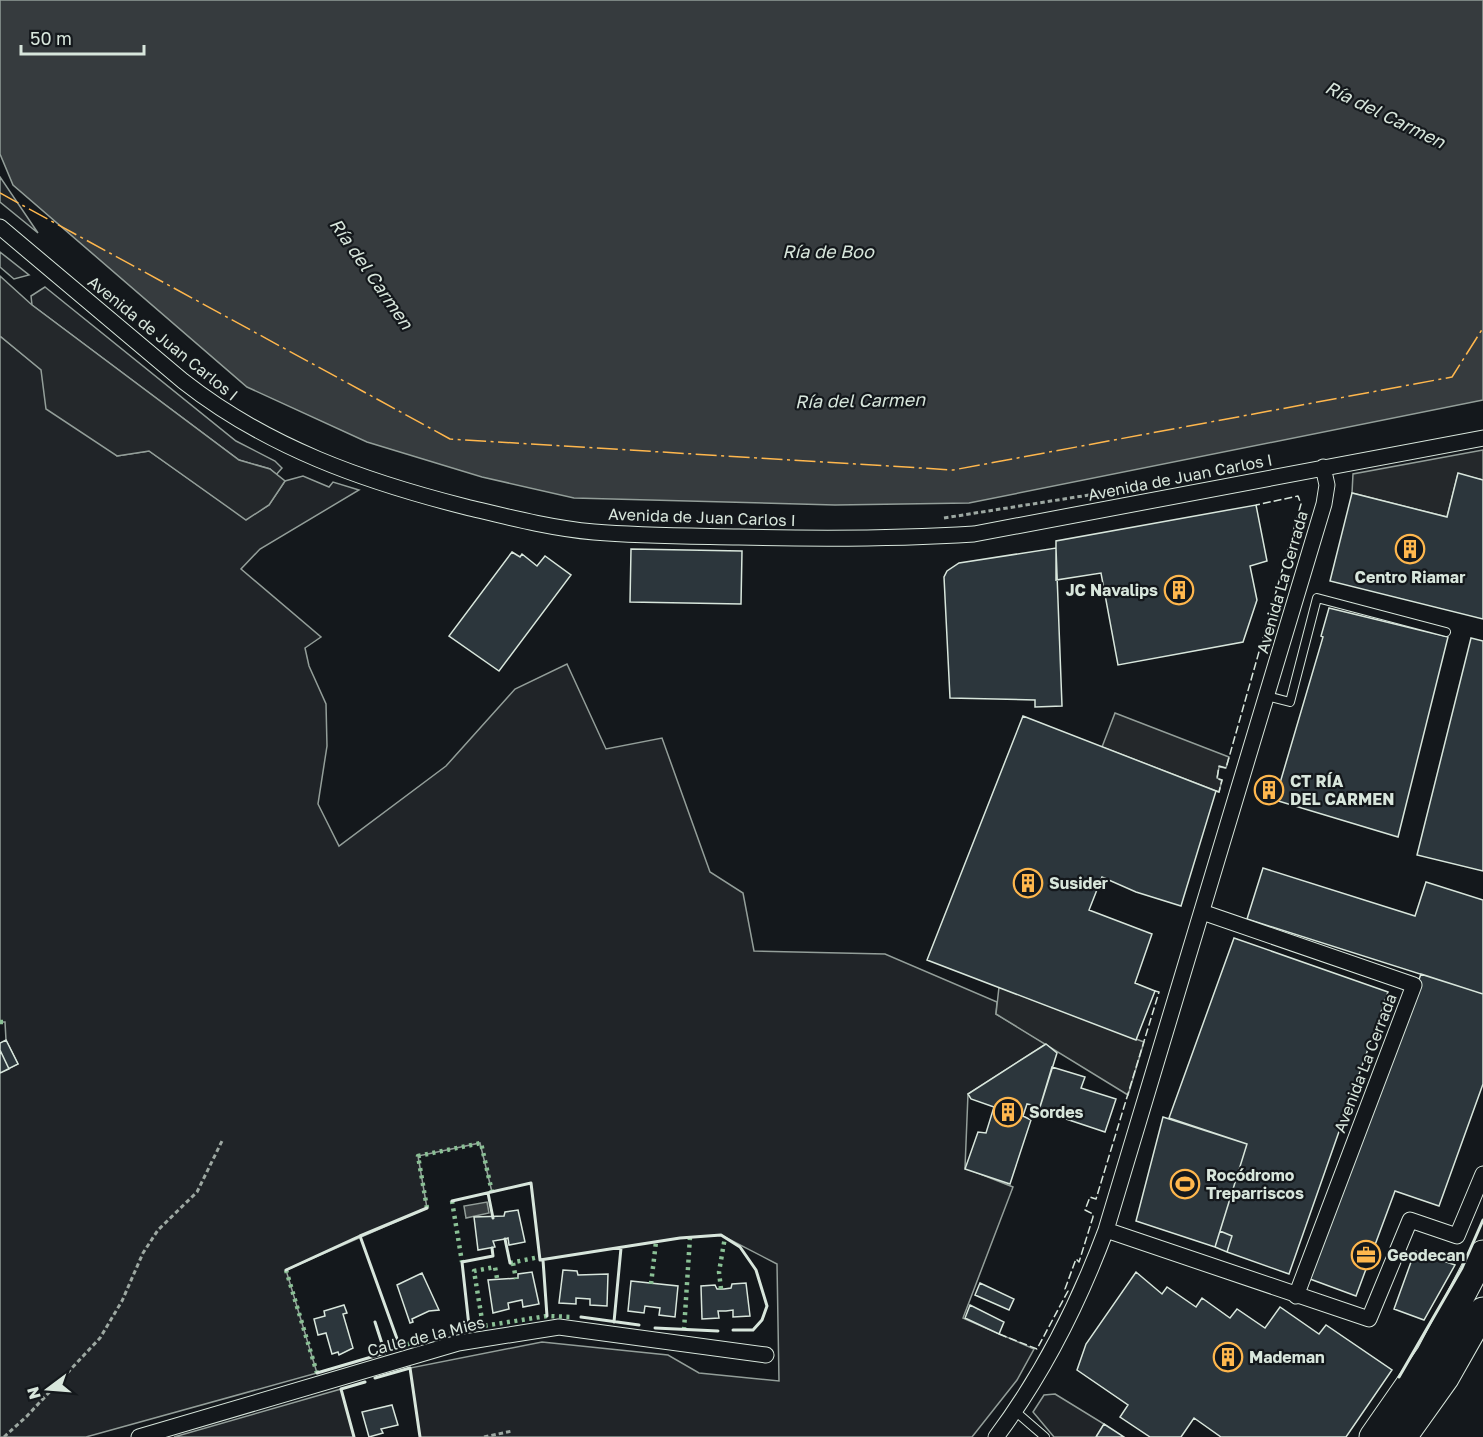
<svg xmlns="http://www.w3.org/2000/svg" width="1483" height="1437" viewBox="0 0 1483 1437" font-family="'Golos Text',sans-serif">
  <style>
    .green { fill: #202428; stroke: #939e99; stroke-width: 1.5 }
    .parking { fill: #24282b; stroke: #939e99; stroke-width: 1.5 }
    .water { fill: #363b3e; stroke: #939e99; stroke-width: 1.5 }
    .building { fill: #2c363c; stroke: #d8e6dc; stroke-width: 1.5 }
    .lines { fill: none; stroke-linecap: round; stroke-linejoin: round }
    .lane-casing { stroke: #d8e6dc; stroke-width: 10 }
    .street-casing { stroke: #d8e6dc; stroke-width: 17 }
    .highway-casing { stroke: #d8e6dc; stroke-width: 29 }
    .path { stroke: #9da8a2; stroke-width: 3; stroke-dasharray: 4.5 3; stroke-linecap: butt }
    .lane { stroke: #14181c; stroke-width: 8 }
    .street { stroke: #14181c; stroke-width: 15 }
    .highway { stroke: #14181c; stroke-width: 27 }
    .hedge { stroke: #8ac095; stroke-width: 4.5; stroke-dasharray: 3 4.5; stroke-linecap: butt }
    .fence { stroke: #d8e6dc; stroke-width: 1.5; stroke-dasharray: 8 3; stroke-linecap: butt }
    .wall { stroke: #d8e6dc; stroke-width: 3 }
    .power { stroke: #ffb74d; stroke-width: 1.5; stroke-dasharray: 21 4.5 3 4.5; stroke-linecap: butt }
    .labels { text-anchor: middle; stroke-width: 4.5; stroke-linejoin: round; paint-order: stroke }
    .street-label { font-size: 16px; fill: #d8e6dc; stroke: #14181c }
    .poi-label { font-size: 16px; font-weight: bold; fill: #d8e6dc; stroke: #14181c; text-anchor: start }
    .water-label { font-size: 18px; font-style: italic; fill: #d8e6dc; stroke: #14181c }
  </style>
  <rect width="100%" height="100%" fill="#14181c"/>
  <path class="green" d="M0,177L38,233L0,202Z
    M0,252L29,275L14,279L0,267Z
    M45,287L236,441L275,461L282,468L276,475L270,469L239,460L32,305L31,296Z
    M0,336L42,370L117,456L149,451L246,519L269,505L285,481L303,476L329,487L333,482L359,490L260,549L241,569L321,637L305,648L309,666L326,704L327,746L318,804L339,846L446,766L515,689L567,664L606,749L662,738L710,872L743,893L754,951L885,954L997,1002L996,1014L1046,1044L968,1094L965,1168L1013,1187L963,1318L1034,1349L1017,1380L972,1437H420L410,1368L542,1342L668,1355L699,1373L779,1381L777,1264L721,1235L680,1238L540,1260L531,1183L492,1192L480,1143L418,1156L427,1208L286,1270L317,1373L86,1437H0V1073L18,1064L6,1040L5,1022H0Z
    M341,1389L354,1437H174Z
    M1055,1394L1104,1424L1096,1437H1054L1033,1412L1044,1395Z"/>
  <path class="parking" d="M0,276L32,305L239,460L270,469L285,481L269,505L246,520L149,451L117,456L46,409L41,370L0,336Z
    M1483,450V480L1458,474L1447,517L1352,493L1353,474Z
    M1115,713L1229,757L1226,768L1219,767L1217,778L1222,780L1219,792L1102,747Z
    M999,987L1144,1042L1128,1095L996,1014Z"/>
  <path class="water" d="M0,0H1483V400L969,503L835,505L574,498L482,477L367,442L247,387L13,185L0,154Z
    M487,1202L489,1213L466,1218L464,1206Z"/>
  <path class="building" d="M1458,473L1483,480V619L1330,581L1352,493L1447,517Z
    M1256,505L1267,561L1250,566L1257,600L1243,642L1118,665L1101,573L1056,580V541Z
    M1056,548L1062,706L1035,707V700L950,698L944,577L947,571L959,563Z
    M631,549L742,551L741,604L630,602Z
    M512,552L520,557L522,554L537,566L545,556L571,575L499,671L449,636Z
    M1329,608L1448,637L1398,837L1275,800L1323,637L1321,636Z
    M1471,638L1483,641V871L1417,855Z
    M1023,716L1216,791L1181,906L1136,892L1102,877L1089,910L1152,934L1135,983L1155,991L1136,1040L927,960Z
    M1265,781L1277,785L1272,799L1261,796Z
    M1263,868L1415,916L1426,882L1483,900V994L1247,919Z
    M1234,938L1388,992L1289,1274L1227,1252L1232,1236L1220,1231L1247,1144L1169,1118Z
    M1421,974L1483,994V1084L1439,1206L1395,1191L1356,1296L1310,1279Z
    M6,1040L18,1064L0,1073V1043Z
    M1046,1044L1057,1053L1040,1107L1027,1104L1023,1116L1031,1120L1010,1184L965,1169L978,1132L986,1133L994,1107L971,1099L968,1094Z
    M0,1050L9,1069L0,1073Z
    M1052,1067L1085,1077L1081,1088L1116,1099L1105,1132L1039,1110Z
    M1163,1117L1247,1144L1215,1247L1136,1221Z
    M518,1210L525,1242L509,1245L508,1238L505,1239L493,1241L495,1247L478,1250L474,1217L504,1216L505,1212Z
    M1220,1231L1232,1236L1227,1252L1215,1247Z
    M1415,1251L1455,1265L1424,1320L1394,1309Z
    M563,1270L577,1271L578,1275L608,1274L607,1306L590,1305V1299L576,1298V1304L559,1303Z
    M532,1272L539,1304L523,1307L522,1300L508,1303L509,1309L493,1313L488,1280L518,1278V1274Z
    M1136,1272L1162,1294L1167,1287L1196,1307L1202,1298L1230,1318L1237,1309L1265,1328L1280,1307L1319,1334L1326,1325L1392,1370L1346,1437H1221L1194,1418L1181,1437H1150L1120,1417L1128,1405L1077,1370L1086,1344Z
    M422,1273L439,1310L429,1311L412,1319L413,1322L410,1323L397,1285Z
    M631,1281L678,1286L675,1317L659,1315L660,1308L645,1306L644,1313L628,1311Z
    M746,1283L750,1316L733,1317V1310L726,1311H718L719,1318L702,1319L701,1286L715,1285L717,1289H724L731,1288L732,1284Z
    M980,1283L1014,1299L1009,1310L975,1295Z
    M344,1305L347,1313L343,1314L353,1348L339,1355L338,1352L332,1354L326,1333L318,1335L314,1319L325,1316L324,1311Z
    M970,1305L1004,1322L999,1334L965,1318Z
    M392,1405L398,1425L381,1429L383,1433L369,1437L362,1412Z
    M1104,1424L1124,1437H1096Z"/>
  <g class="lines">
    <g class="lane-casing">
      <path id="lane" d="M1267,696L1290,702L1317,598L1446,632
        M1015,1411L1045,1437"/>
    </g>
    <g class="street-casing">
      <path id="street" d="M0,227L183,381C267,447 363,481 466,507C508,517 550,528 594,532C642,536 691,536 739,537C818,539 895,539 974,534L1483,438
        M1202,912L1414,985L1296,1296
        M1106,1230L1369,1319L1410,1220L1457,1236L1483,1174
        M139,1437L458,1343L559,1327L766,1355
        M996,1437C1044,1373 1078,1305 1106,1230L1324,504L1327,485L1323,467"/>
    </g>
    <g class="highway-casing">
      <path id="highway" d="M1373,1437L1430,1355L1483,1254
        M1403,1437L1445,1378L1483,1311"/>
    </g>
    <path class="path" d="M944,518L1089,495
      M4,1437L27,1416L100,1338L122,1301L143,1253L158,1230L197,1192L222,1141
      M484,1437L512,1431"/>
    <use href="#lane" class="lane"/>
    <use href="#street" class="street"/>
    <use href="#highway" class="highway"/>
    <path class="hedge" d="M0,1022H5
      M452,1201L462,1262
      M427,1208L418,1156L481,1143L492,1192
      M510,1263L539,1257
      M513,1263L516,1279
      M286,1270L317,1373
      M497,1278L495,1267L474,1271L483,1326L547,1316L572,1317
      M651,1284L656,1242
      M721,1289L719,1272L725,1237
      M684,1330L690,1237
      M435,1336L469,1326
      M400,1347L425,1338"/>
    <path class="fence" d="M1216,791L1219,792L1222,780L1217,779L1219,766L1226,768L1301,504L1298,496L1256,505
      M999,1334L1037,1349L1068,1291L1065,1289L1076,1259L1079,1262L1093,1217V1214L1085,1210L1090,1197L1096,1199L1159,992L1155,991"/>
    <path class="wall" d="M488,1193L493,1218
      M452,1201L531,1183L540,1260L680,1238L721,1235L740,1247L756,1270L767,1306L762,1320L753,1330H733
      M505,1239L510,1263
      M543,1260L547,1316
      M286,1270L360,1236
      M581,1317L639,1325
      M614,1322L621,1248
      M469,1326L462,1262L493,1256L492,1248
      M655,1328L718,1331
      M400,1347L360,1236L427,1208
      M317,1373L385,1353L375,1322
      M1399,1377L1462,1268L1483,1220
      M375,1378L410,1368L420,1437
      M354,1437L341,1389L365,1382"/>
    <path class="power" d="M0,193L450,439L953,470L1452,377L1483,328"/>
  </g>
  <defs>
    <g id="building-ring" transform="scale(1.5)"><circle r="9.5" fill="#14181c" stroke="#ffb74d" stroke-width="1.5"/><path d="M-4-6H4V6H1V3H-1V6H-4ZM-2.5-4.3h1.7v1.8h-1.7ZM.8-4.3h1.7v1.8H.8ZM-2.5-1h1.7V.8h-1.7ZM.8-1h1.7V.8H.8Z" fill="#ffb74d"/></g>
    <g id="stadium-ring" transform="scale(1.5)"><circle r="9.5" fill="#14181c" stroke="#ffb74d" stroke-width="1.5"/><path d="M0-5a6.5 5 0 1 0 0 10a6.5 5 0 1 0 0-10ZM-3.5-1.8h7v3.6h-7Z" fill="#ffb74d"/></g>
    <g id="office-ring" transform="scale(1.5)"><circle r="9.5" fill="#14181c" stroke="#ffb74d" stroke-width="1.5"/><path d="M-6-3h4V-5.5h4V-3h4V5H-6ZM-1-4.5V-3h2v-1.5ZM-6 0V1H6V0Z" fill="#ffb74d"/></g>
  </defs>
  <g fill-rule="evenodd">
    <use href="#building-ring" x="1410" y="549"/>
    <use href="#building-ring" x="1179" y="590"/>
    <use href="#building-ring" x="1269" y="790"/>
    <use href="#building-ring" x="1028" y="883"/>
    <use href="#building-ring" x="1008" y="1112"/>
    <use href="#stadium-ring" x="1185" y="1184"/>
    <use href="#office-ring" x="1366" y="1255"/>
    <use href="#building-ring" x="1228" y="1357"/>
  </g>
  <g class="labels">
    <g class="street-label">
      <text transform="translate(163 338) rotate(39)" y="6">Avenida de Juan Carlos I</text>
      <text transform="translate(1180 477) rotate(-11)" y="6">Avenida de Juan Carlos I</text>
      <text transform="translate(702 517) rotate(2)" y="6">Avenida de Juan Carlos I</text>
      <text transform="translate(1282 582) rotate(-74)" y="6">Avenida La Cerrada</text>
      <text transform="translate(1365 1063) rotate(-69)" y="6">Avenida La Cerrada</text>
      <text transform="translate(426 1336) rotate(-14)" y="6">Calle de la Mies</text>
    </g>
    <g class="poi-label">
      <text x="1410" y="583" text-anchor="middle">Centro Riamar</text>
      <text x="1158" y="596" text-anchor="end">JC Navalips</text>
      <text x="1290" y="787">CT RÍA<tspan x="1290" dy="18">DEL CARMEN</tspan></text>
      <text x="1049" y="889">Susider</text>
      <text x="1029" y="1118">Sordes</text>
      <text x="1206" y="1181">Rocódromo<tspan x="1206" dy="18">Treparriscos</tspan></text>
      <text x="1387" y="1261">Geodecan</text>
      <text x="1249" y="1363">Mademan</text>
    </g>
    <g class="water-label">
      <text transform="translate(1385 115) rotate(26)" y="6">Ría del Carmen</text>
      <text x="828" y="258">Ría de Boo</text>
      <text transform="translate(371 274) rotate(55)" y="6">Ría del Carmen</text>
      <text transform="translate(860 401) rotate(-1)" y="6">Ría del Carmen</text>
    </g>
  </g>
  <g transform="translate(48 1389) rotate(254)" stroke="#14181c" stroke-width="4.5" paint-order="stroke">
  <path d="M0-4.5L10 22L0 15L-10 22Z" fill="#d8e6dc"/>
  <text y="-9" font-size="16" font-weight="bold" text-anchor="middle" fill="#d8e6dc">N</text>
  </g>
  <path d="M21 45v9h123v-9" fill="none" stroke="#d8e6dc" stroke-width="3"/>
  <text x="30" y="45" font-size="18" fill="#d8e6dc" stroke="#14181c" stroke-width="4.5" paint-order="stroke">50 m</text>
</svg>
